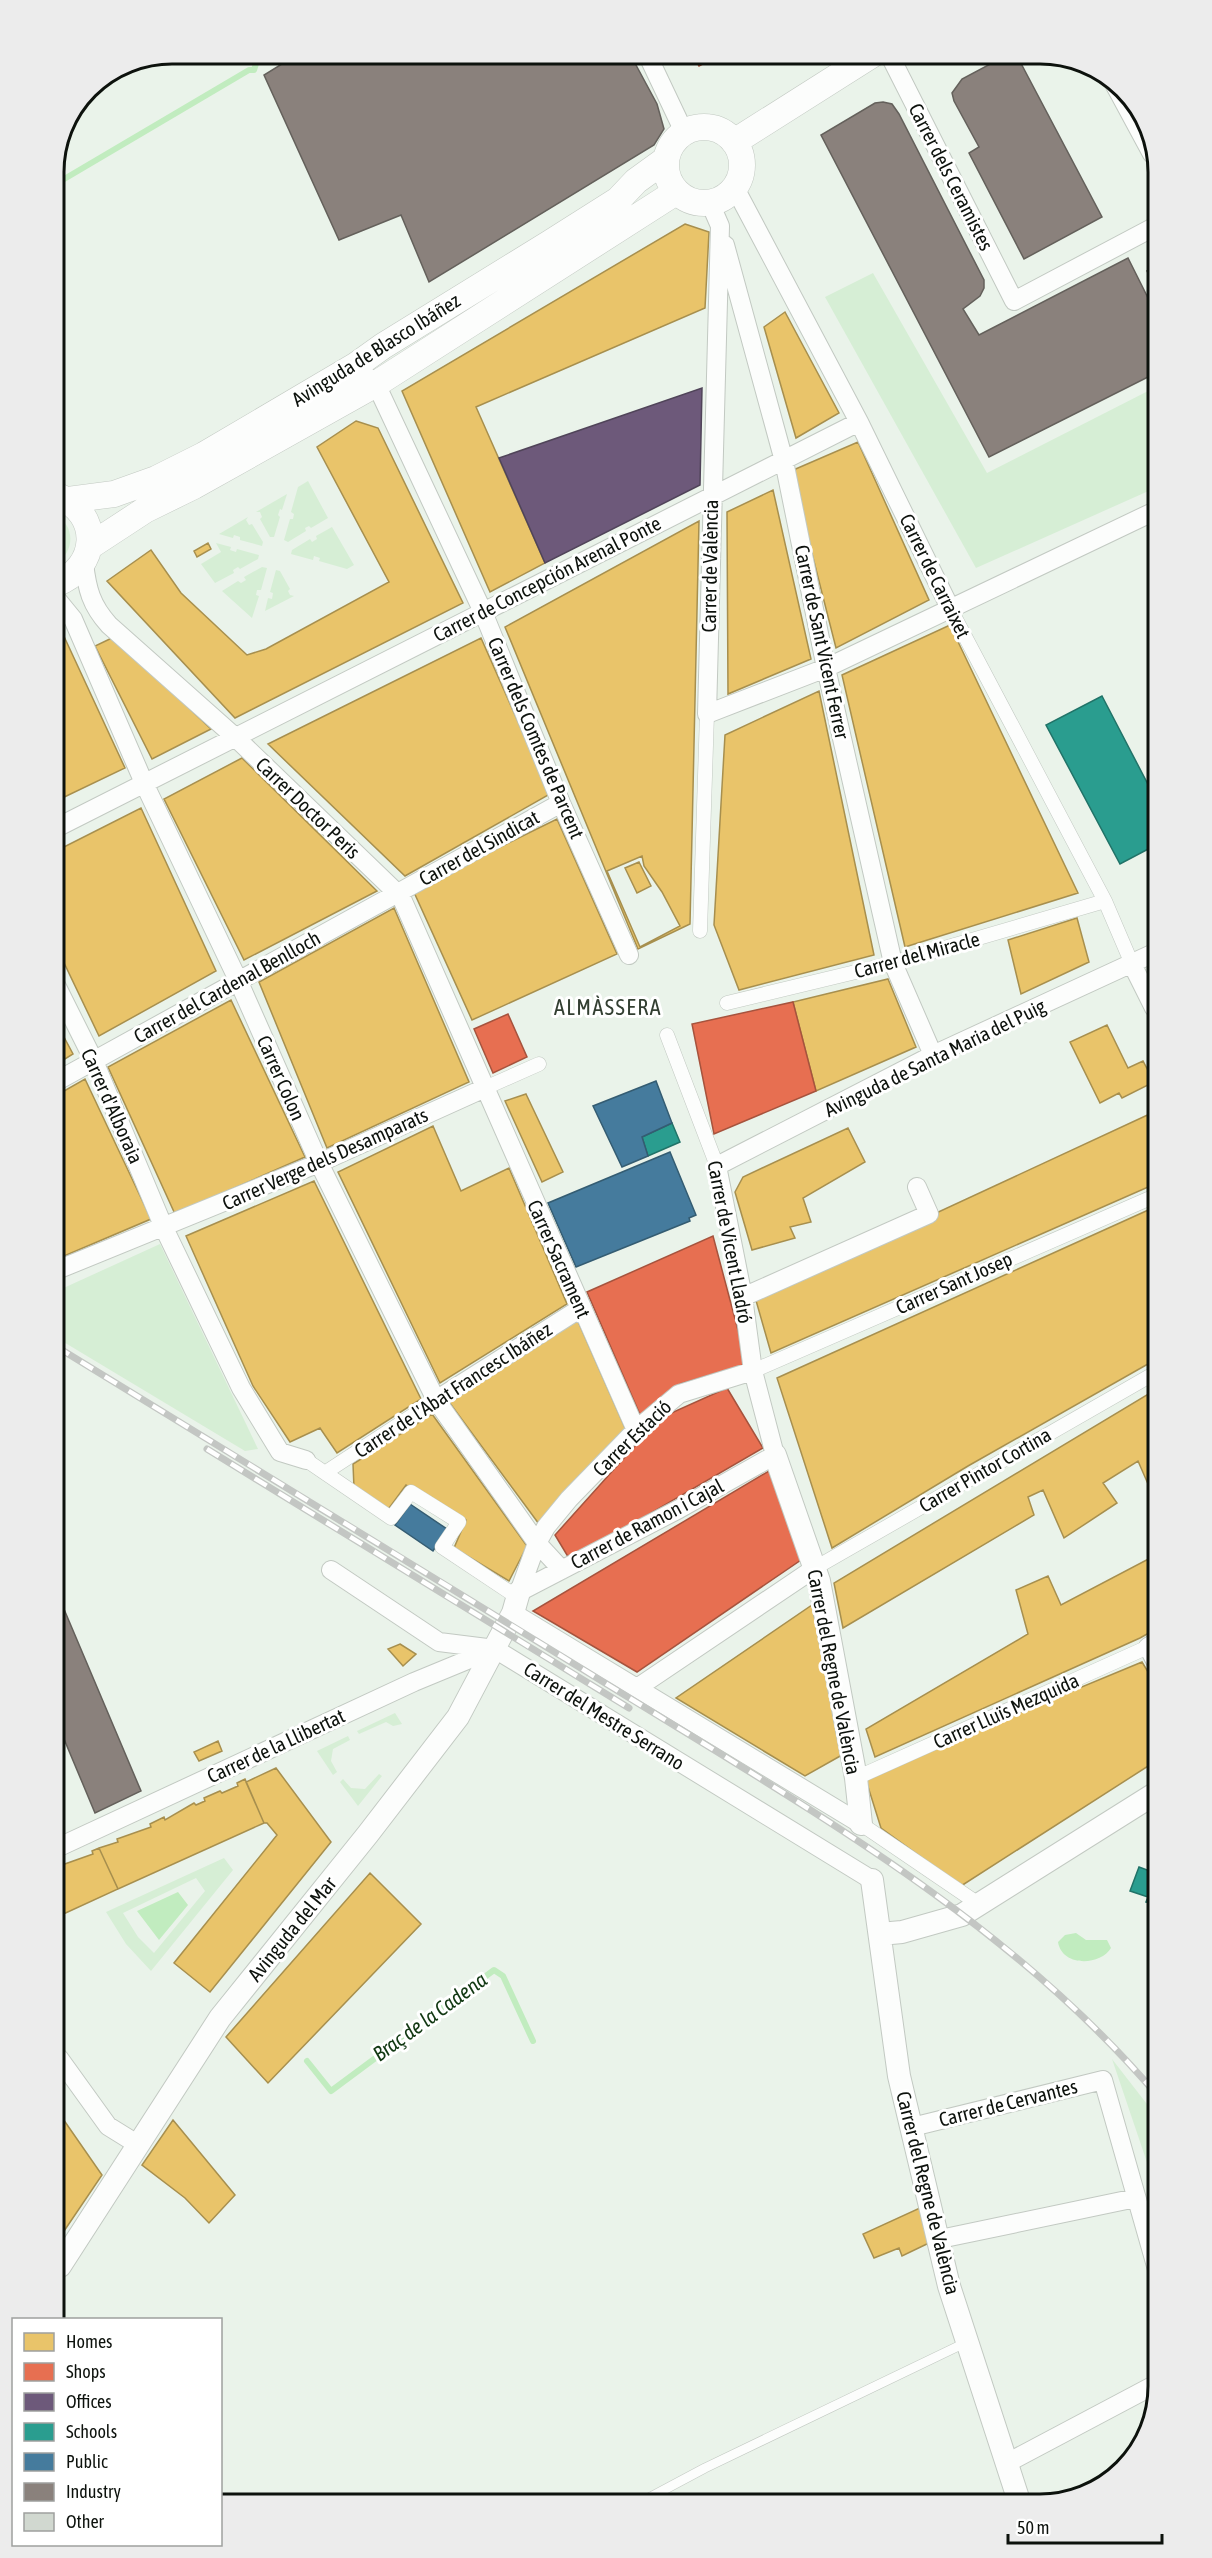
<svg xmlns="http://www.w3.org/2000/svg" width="1212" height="2558" viewBox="0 0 1212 2558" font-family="'Asap Condensed',sans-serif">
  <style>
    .green { fill: #d6eed5; fill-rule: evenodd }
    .water { fill: #c1ecbf }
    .homes { fill: #e9c46a; stroke: #a78f4e; stroke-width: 1.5; fill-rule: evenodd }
    .shops { fill: #e76f51; stroke: #a6533d; stroke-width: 1.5 }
    .offices { fill: #6d597a; stroke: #504459; stroke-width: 1.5 }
    .schools { fill: #2a9d8f; stroke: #217368; stroke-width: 1.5 }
    .public { fill: #457b9d; stroke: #345c72; stroke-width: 1.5 }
    .industry { fill: #8a817c; stroke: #64605b; stroke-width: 1.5 }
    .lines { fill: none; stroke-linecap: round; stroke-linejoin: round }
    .stream { stroke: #c1ecbf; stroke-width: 6 }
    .building { fill: #d1d8d0; stroke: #b0b7b0; stroke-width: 1.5 }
    .service-casing { stroke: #c2c9c2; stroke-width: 10 }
    .pedestrian-casing { stroke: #c2c9c2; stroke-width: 15 }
    .minor-casing { stroke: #c2c9c2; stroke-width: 20 }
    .tertiary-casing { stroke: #c2c9c2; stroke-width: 24 }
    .secondary-casing { stroke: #c2c9c2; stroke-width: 27 }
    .service { stroke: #fcfdfc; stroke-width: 9 }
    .pedestrian { stroke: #fcfdfc; stroke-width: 14 }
    .minor { stroke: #fcfdfc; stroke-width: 18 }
    .tertiary { stroke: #fcfdfc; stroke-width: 22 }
    .secondary { stroke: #fcfdfc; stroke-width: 26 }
    .rail-casing { stroke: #c3c6c3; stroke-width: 7 }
    .rail { stroke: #fff; stroke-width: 4.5; stroke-dasharray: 14; stroke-linecap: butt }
    .labels { text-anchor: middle; stroke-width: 6; stroke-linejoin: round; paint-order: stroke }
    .street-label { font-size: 20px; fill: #0d120d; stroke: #fff }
    .water-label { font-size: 21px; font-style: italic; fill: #113812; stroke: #fff }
    .quarter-label { font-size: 22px; letter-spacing: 1.5px; fill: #333f32; stroke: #fff }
    .rim { fill: none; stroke: #0d120d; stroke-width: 3 }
  </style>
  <rect width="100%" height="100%" fill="#eaf3ea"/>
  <path class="green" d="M873,273L987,473L1152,389L1153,489L976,568L825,297Z
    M308,481L328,518L311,528L309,526L305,528L306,531L288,542L284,540L290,519H293L294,514L291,512L298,487Z
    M287,494L282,510L280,509L278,515L280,517L274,537H270L260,519L262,517L260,512H256Z
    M55,515C76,525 75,553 55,564Z
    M248,517L246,520L249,525L252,524L263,542L262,546L240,540V537L234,535L233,538L219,534Z
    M332,527L354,565L347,569L319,561L320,558L314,556L313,560L291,554L292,550L310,539L312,542L317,539L316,536Z
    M216,543L231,547L230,550L236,552L237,549L259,555L258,559L240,569L238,567L233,570L234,573L215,583L201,564L221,552Z
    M262,567L267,568L261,590H257L256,595L259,596L252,618L222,591L238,581L241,583L246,580L244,577Z
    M276,570L280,571L290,589L288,591L290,595L294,596L265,611L268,598L272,599L273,593L270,592Z
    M160,1244L258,1449L245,1451L57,1338V1291Z
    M395,1713L402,1724L393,1726L386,1722L359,1734L357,1731Z
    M348,1736L350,1740L333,1749L331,1761L337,1772L333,1775L317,1751Z
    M379,1774L382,1776L358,1806L340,1782L343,1779L351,1788L365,1789Z
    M224,1858L233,1870L151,1971L126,1944L106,1912ZM196,1878L205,1891L154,1953L138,1937L123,1913Z
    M1112,2059L1157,2117V2192Z"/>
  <path class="water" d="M178,1892L188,1905L159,1940L137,1911Z
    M1076,1933L1086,1940H1107L1111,1948C1100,1966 1062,1967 1058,1942L1065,1935Z"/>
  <path class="homes" d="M685,224L709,232L705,308L476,407L545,563L490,592L402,391Z
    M785,312L839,413L796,438L764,327Z
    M356,421L378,428L463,603L235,718L107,581L151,550L181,593L247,655L266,649L389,582L317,447Z
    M858,442L929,600L836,648L791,471Z
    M773,490L811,659L728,694L727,512Z
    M699,521L690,924L638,949L505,627Z
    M208,543L211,549L197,557L194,551Z
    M55,617L125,768L56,801Z
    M950,625L1078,893L905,947L842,675Z
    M114,637L211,729L152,759L95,646Z
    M481,638L550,794L405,876L268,744Z
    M819,691L874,955L739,990L714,925L725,735Z
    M242,758L377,891L244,960L164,799Z
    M141,808L216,971L99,1036L56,946V851Z
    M557,819L617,954L472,1020L413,890Z
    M642,856L644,866L662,892L680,926L640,947L607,871ZM639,862L651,886L637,893L625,868Z
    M394,908L469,1082L327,1148L259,982Z
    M1077,918L1089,962L1021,994L1008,940Z
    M888,979L916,1047L816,1091L793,1002Z
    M231,1000L305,1157L175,1214L108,1067Z
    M57,1024L73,1054L57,1064Z
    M1107,1025L1128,1068L1143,1061L1154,1082L1122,1098L1119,1093L1100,1103L1070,1042Z
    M85,1079L151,1219L57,1259V1095Z
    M526,1094L563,1172L542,1182L505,1101Z
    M1154,1112L1155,1184L771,1353L755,1297Z
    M433,1126L461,1191L509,1168L567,1304L440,1383L338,1172Z
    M848,1128L865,1162L803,1198L811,1222L790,1227L795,1238L752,1250L735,1192L743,1177Z
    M314,1181L421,1399L337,1453L320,1428L290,1442L253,1386L186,1236Z
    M1155,1207V1360L968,1466L832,1548L777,1378Z
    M577,1319L626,1430L539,1524L449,1402Z
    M1155,1390V1500L1138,1461L1103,1483L1117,1503L1064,1538L1043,1490L1028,1497L1034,1515L843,1628L834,1583Z
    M432,1414L527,1546L509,1581L454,1548L466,1520L406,1485L387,1511L354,1488L353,1464Z
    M1156,1555V1629L1140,1638L875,1757L866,1729L1028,1634L1016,1590L1048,1576L1061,1605Z
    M812,1605L842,1755L805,1776L676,1698Z
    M400,1644L416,1654L403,1666L388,1649Z
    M1142,1662L1156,1685V1761L961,1886L881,1828L865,1777Z
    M218,1741L222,1751L199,1761L194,1752Z
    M276,1768L331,1842L210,1992L174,1963L277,1835L267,1823H264L246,1782Z
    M245,1779L264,1823L118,1889L99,1848L118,1842L117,1839L151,1827L150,1824L164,1817L165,1820L194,1803L196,1805L205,1801L204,1798L220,1791L222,1793L238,1786L237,1783Z
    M99,1848L118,1889L59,1916V1869L63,1867L62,1865L93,1854L92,1851Z
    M370,1873L421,1924L268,2083L226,2037Z
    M61,2116L102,2175L60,2237V2118Z
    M173,2120L235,2195L209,2223L185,2198L142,2165Z
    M922,2207L931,2242L902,2256L899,2248L874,2258L863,2234Z"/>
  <path class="shops" d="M692,54H722L699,66Z
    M793,1002L816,1091L714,1134L692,1024Z
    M508,1014L527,1057L493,1073L474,1029Z
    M713,1236L747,1364L680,1384L641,1417L587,1292Z
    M727,1388L763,1448L570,1560L555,1535L660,1418Z
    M769,1471L801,1560L637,1672L533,1611Z"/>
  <path class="offices" d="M702,388L700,485L545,563L499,458Z"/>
  <path class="schools" d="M1102,696L1153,794L1154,846L1120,864L1046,725Z
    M672,1123L680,1142L648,1156L642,1137Z
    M1157,1866V1905L1146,1902L1148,1897L1130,1891L1139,1867L1147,1870Z"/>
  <path class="public" d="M656,1081L672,1123L642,1137L648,1156L622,1167L593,1106Z
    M670,1152L696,1215L689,1218L690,1221L576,1267L548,1203Z
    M410,1504L447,1529L433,1551L395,1525Z"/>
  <path class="industry" d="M298,54H630L657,104L664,129L654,145L429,282L401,215L339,240L264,75Z
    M1009,54H1016L1102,217L1024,259L969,153L979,147L954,101L952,93L962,79Z
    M883,102L892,104L899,114L984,280V288L980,296L963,309L979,335L1128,258L1152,306V375L989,457L821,135L875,103Z
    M1152,269V282L1147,271Z
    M58,1595L141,1791L95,1813L59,1727Z"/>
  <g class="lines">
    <path class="stream" d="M54,185L249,70H254L259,54
      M307,2061L331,2091L494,1970L503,1976L533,2041"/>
  </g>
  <path class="building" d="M225,54H247L229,64L223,55Z"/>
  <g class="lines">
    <g class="service-casing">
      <path id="service" d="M645,2500L705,2468L967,2342"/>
    </g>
    <g class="pedestrian-casing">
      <path id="pedestrian" d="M951,610L1105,901L1132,964
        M700,931L707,714
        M727,1003L893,963L1105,901
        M667,1035L717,1166
        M485,1088L539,1064
        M753,1371L1155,1196
        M306,1460L391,1518L411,1492L459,1522L442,1547L517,1597
        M326,1472L436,1400
        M815,1568L1155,1373
        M856,1778L1148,1647
        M861,1824L980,1905"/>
    </g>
    <g class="minor-casing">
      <path id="minor" d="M647,54L684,132
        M889,54L1014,301L1152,228
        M1111,78L1152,154
        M735,188L859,422L951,610
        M710,203L720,226L707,714L826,668L1153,512
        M725,245L784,461L826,668L893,963L933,1055
        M368,377L376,384L483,612L561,803L629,955
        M84,563C87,589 91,605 109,625L235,737L397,893L399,892L636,1430
        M55,597L73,619L144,783L238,980L319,1163L436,1400L537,1543L519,1592
        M56,828L859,422
        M1132,964L1154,1008
        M56,985L94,1061L164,1228L241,1388L280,1452L306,1460
        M57,1081L561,803
        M57,1270L319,1163L485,1088
        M743,1297L929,1214L917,1187
        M436,1400L581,1308
        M331,1570L439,1642L495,1649L872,1880
        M562,1570L537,1543L546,1527L569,1499L636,1430L679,1394L753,1371
        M519,1592L679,1509L775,1455L753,1371L743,1297L717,1166L933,1055L1154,953
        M513,1613L861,1824
        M1156,1642L1148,1647L1156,1662
        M637,1688L815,1568
        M59,1847L414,1682L494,1649
        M59,2058L108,2126L137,2144
        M912,2127L1103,2080L1158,2273
        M940,2239L1136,2198
        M1007,2463L1158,2383"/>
    </g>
    <g class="tertiary-casing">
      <path id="tertiary" d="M775,1455L819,1581L856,1778L861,1824
        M872,1880L899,2076L949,2286L1018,2498
        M880,1934L902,1932L962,1915L1156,1793
        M60,2266L220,2018L368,1834L458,1717L513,1613L519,1592"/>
    </g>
    <g class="secondary-casing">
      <path id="secondary" d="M666 165a38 38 0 1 1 76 0a38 38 0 1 1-76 0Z
        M734,142L873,54
        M68,500L114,494L156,479L204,455L355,366L383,346L550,243L618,200L636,181L665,160
        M90,546L145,510L194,486L376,384L676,192
        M55,584C99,568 102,514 58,496"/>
    </g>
    <use href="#service" class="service"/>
    <use href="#pedestrian" class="pedestrian"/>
    <use href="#minor" class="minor"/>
    <use href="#tertiary" class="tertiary"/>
    <use href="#secondary" class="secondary"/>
    <g class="rail-casing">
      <path id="rail" d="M57,1347C246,1463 435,1578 623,1694C811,1810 1012,1924 1157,2095
        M207,1449L629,1708"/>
    </g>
    <use href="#rail" class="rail"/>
  </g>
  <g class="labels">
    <g class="street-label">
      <text transform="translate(951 177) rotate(63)" y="7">Carrer dels Ceramistes</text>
      <text transform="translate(376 350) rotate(-32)" y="7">Avinguda de Blasco Ibáñez</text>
      <text transform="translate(710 566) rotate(-89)" y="7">Carrer de València</text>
      <text transform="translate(935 576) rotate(64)" y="7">Carrer de Carraixet</text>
      <text transform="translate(547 579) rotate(-27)" y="7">Carrer de Concepción Arenal Ponte</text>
      <text transform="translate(822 642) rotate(78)" y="7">Carrer de Sant Vicent Ferrer</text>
      <text transform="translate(536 738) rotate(67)" y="7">Carrer dels Comtes de Parcent</text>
      <text transform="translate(308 808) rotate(44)" y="7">Carrer Doctor Peris</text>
      <text transform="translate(479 848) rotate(-29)" y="7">Carrer del Sindicat</text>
      <text transform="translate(917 955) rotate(-15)" y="7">Carrer del Miracle</text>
      <text transform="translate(227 987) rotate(-29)" y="7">Carrer del Cardenal Benlloch</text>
      <text transform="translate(935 1058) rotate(-26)" y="7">Avinguda de Santa Maria del Puig</text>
      <text transform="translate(281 1078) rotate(66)" y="7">Carrer Colon</text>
      <text transform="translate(112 1106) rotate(66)" y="7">Carrer d'Alboraia</text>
      <text transform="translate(325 1159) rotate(-24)" y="7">Carrer Verge dels Desamparats</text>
      <text transform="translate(730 1242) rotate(79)" y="7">Carrer de Vicent Lladró</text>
      <text transform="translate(559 1259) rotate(66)" y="7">Carrer Sacrament</text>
      <text transform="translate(954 1283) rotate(-24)" y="7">Carrer Sant Josep</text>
      <text transform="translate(453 1390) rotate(-33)" y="7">Carrer de l'Abat Francesc Ibáñez</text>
      <text transform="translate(632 1438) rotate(-44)" y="7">Carrer Estació</text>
      <text transform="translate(985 1470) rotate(-30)" y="7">Carrer Pintor Cortina</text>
      <text transform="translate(647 1524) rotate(-28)" y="7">Carrer de Ramon i Cajal</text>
      <text transform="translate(834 1672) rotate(79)" y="7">Carrer del Regne de València</text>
      <text transform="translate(1006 1711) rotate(-24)" y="7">Carrer Lluïs Mezquida</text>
      <text transform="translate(604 1716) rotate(32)" y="7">Carrer del Mestre Serrano</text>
      <text transform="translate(276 1746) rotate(-25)" y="7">Carrer de la Llibertat</text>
      <text transform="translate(292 1929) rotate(-51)" y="7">Avinguda del Mar</text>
      <text transform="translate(1008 2103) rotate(-14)" y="7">Carrer de Cervantes</text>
      <text transform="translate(928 2193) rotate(76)" y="7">Carrer del Regne de València</text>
    </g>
    <g class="water-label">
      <text transform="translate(430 2017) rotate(-36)" y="7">Braç de la Cadena</text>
    </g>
    <g class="quarter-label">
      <text x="608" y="1015">ALMÀSSERA</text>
    </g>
  </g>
  <path d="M0 0H1212V2558H0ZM172 64H1040A108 108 0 0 1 1148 172V2386A108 108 0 0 1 1040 2494H172A108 108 0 0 1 64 2386V172A108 108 0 0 1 172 64Z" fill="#ececec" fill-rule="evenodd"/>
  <path class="rim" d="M172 64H1040A108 108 0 0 1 1148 172V2386A108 108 0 0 1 1040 2494H172A108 108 0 0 1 64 2386V172A108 108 0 0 1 172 64Z"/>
  <rect x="12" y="2318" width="210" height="228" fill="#ffffff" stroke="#9ea09e" stroke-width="1.5"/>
  <rect x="24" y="2333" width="30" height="18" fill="#e9c46a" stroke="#9ea09e" stroke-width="1.5"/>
  <text x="66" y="2348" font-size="18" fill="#0d120d">Homes</text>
  <rect x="24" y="2363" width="30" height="18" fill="#e76f51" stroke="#9ea09e" stroke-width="1.5"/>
  <text x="66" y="2378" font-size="18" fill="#0d120d">Shops</text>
  <rect x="24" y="2393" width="30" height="18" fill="#6d597a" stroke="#9ea09e" stroke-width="1.5"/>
  <text x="66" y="2408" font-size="18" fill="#0d120d">Offices</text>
  <rect x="24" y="2423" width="30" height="18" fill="#2a9d8f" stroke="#9ea09e" stroke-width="1.5"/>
  <text x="66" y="2438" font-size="18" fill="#0d120d">Schools</text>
  <rect x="24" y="2453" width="30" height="18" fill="#457b9d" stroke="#9ea09e" stroke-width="1.5"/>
  <text x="66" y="2468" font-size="18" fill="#0d120d">Public</text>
  <rect x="24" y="2483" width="30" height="18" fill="#8a817c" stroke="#9ea09e" stroke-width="1.5"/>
  <text x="66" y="2498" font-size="18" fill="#0d120d">Industry</text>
  <rect x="24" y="2513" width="30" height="18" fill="#d1d8d0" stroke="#9ea09e" stroke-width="1.5"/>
  <text x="66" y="2528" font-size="18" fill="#0d120d">Other</text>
  <path d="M1008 2534v9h154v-9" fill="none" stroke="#0d120d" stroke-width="3"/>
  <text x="1017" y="2534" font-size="18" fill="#0d120d" stroke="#ffffff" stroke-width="4.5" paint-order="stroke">50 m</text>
</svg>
